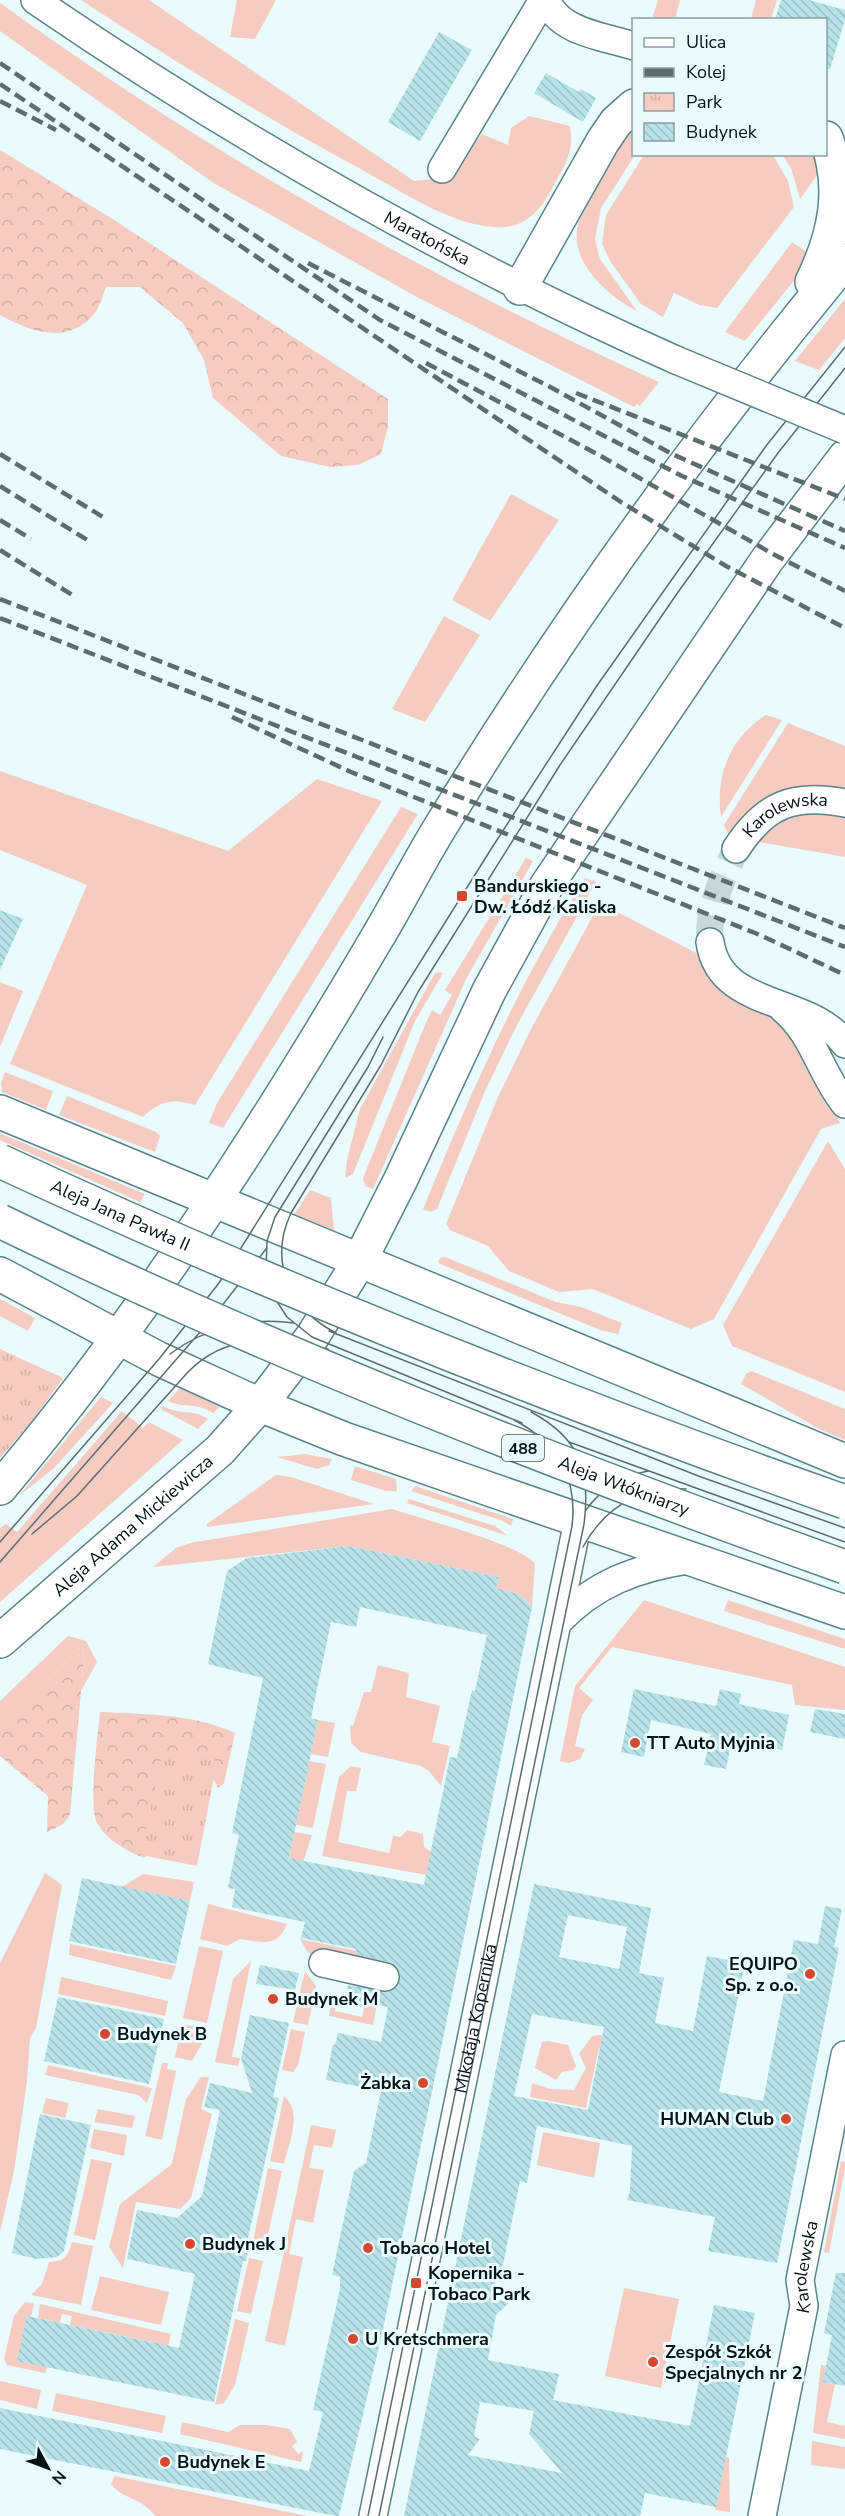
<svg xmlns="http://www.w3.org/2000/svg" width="845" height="2516" viewBox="0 0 845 2516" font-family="'Nunito Sans',sans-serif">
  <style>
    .green { fill: #f6cbc1 }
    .forest { fill: url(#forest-crowns) }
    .park { fill: url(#park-tufts) }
    .building { fill: url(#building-back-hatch); fill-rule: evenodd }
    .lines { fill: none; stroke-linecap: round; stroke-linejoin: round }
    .minor-tunnel { stroke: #c7d8da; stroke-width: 27; stroke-dasharray: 27 14; stroke-linecap: butt }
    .minor-casing { stroke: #5a8389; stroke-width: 30 }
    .major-casing { stroke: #5a8389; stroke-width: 36 }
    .minor { stroke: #fff; stroke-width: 27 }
    .major { stroke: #fff; stroke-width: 33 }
    .tram { stroke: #5d6d6f; stroke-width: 1.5 }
    .rail { stroke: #5d6d6f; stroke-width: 4.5; stroke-dasharray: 12 6; stroke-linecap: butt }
    .minor-bridge-casing { stroke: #5a8389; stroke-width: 30; stroke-linecap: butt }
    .major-bridge-casing { stroke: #5a8389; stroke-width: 36; stroke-linecap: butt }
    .minor-bridge { stroke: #fff; stroke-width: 27 }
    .major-bridge { stroke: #fff; stroke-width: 33 }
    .poi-dot { fill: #d4482f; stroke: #eafbfd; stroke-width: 2 }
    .labels { text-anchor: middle; stroke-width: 6; stroke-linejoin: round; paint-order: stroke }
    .shield { fill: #eafbfd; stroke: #48585a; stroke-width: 1.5 }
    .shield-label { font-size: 16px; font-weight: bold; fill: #031214 }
    .street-label { font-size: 18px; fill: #031214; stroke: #eafbfd }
    .poi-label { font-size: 18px; font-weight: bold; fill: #031214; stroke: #eafbfd; text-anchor: start }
  </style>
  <defs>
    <pattern id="forest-crowns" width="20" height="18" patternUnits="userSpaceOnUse" patternTransform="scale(1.5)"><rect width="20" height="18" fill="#f6cbc1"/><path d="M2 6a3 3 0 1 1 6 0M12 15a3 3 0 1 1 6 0" fill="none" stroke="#d1ada5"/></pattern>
    <pattern id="park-tufts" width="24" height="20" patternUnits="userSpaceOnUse" patternTransform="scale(1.5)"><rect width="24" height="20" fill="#f6cbc1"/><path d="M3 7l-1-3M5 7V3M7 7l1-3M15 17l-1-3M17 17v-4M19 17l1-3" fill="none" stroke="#d1ada5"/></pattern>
    <pattern id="building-back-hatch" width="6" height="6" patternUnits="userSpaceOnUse" patternTransform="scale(1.5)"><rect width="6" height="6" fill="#b6e2e8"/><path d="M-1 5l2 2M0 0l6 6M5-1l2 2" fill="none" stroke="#9bc1c6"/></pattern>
  </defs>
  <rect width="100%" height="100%" fill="#eafbfd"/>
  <path class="green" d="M81,0H149L414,181L443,178L482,134L508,145L511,128L529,116L570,126C574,152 566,163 554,185C544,205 529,226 504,227C459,230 404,193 366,172C268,120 174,61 81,0Z
    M237,0H276L255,39L230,37Z
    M658,0H680L675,19H652Z
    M756,0H777L771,19H751Z
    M0,3C206,152 427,277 659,382L640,406L637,404L634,407L415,296L212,182L0,31Z
    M633,129L635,155L601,208L595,239L600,259L637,311C607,296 566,259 579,221C583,208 592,195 598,183C609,164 619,146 633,129Z
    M644,155H773L788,181L794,207L717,308L699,305L674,293L663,317L641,304L610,261L602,244L606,215Z
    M782,155H823L820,171L800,199L791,168Z
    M792,242L811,255L801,272L745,341L725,332Z
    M845,299V338L819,370L795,361Z
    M511,494L559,520L490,621L452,600Z
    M444,616L480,635L425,722L392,709Z
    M766,715L782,720L721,817C715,775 730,738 766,715Z
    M788,723L845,746V791L730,837L724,825Z
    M0,771L228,851L317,779L382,801L195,1105C174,1098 158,1101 143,1117L10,1064L87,885L0,850Z
    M401,807L418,814L223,1128L209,1123L217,1103Z
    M802,811L845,816V857L753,841L769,825Z
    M526,858L533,861L467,977L373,1189L365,1186L363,1178L425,1025L432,1010L440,1015L452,995L445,990Z
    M585,878L596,882L517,1025L485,1091L437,1209L431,1212L423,1209C470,1094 519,983 585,878Z
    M600,903L702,956L801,1037L840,1123L821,1129L714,1319L691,1329L593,1289L559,1292L509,1271L488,1246L450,1230L446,1224L498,1097L530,1031Z
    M440,972L443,973L415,1021L353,1174L345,1178L347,1160L360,1109L435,973Z
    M0,982L23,991L0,1047Z
    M5,1072L53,1091L46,1110L2,1092L1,1083Z
    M67,1096L156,1132L160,1136L155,1152L59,1115Z
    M0,1133L4,1135L145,1194L140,1202L0,1140Z
    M828,1141L845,1169V1392L732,1346L723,1325Z
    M310,1190L331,1198L334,1230L294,1215Z
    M445,1257L556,1302L581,1307L622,1323L618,1334L600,1330L438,1263L440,1258Z
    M0,1299L35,1318L28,1331L0,1316Z
    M751,1371L845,1409V1440L819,1429L741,1384L746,1374Z
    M180,1388L220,1407L213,1413C193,1401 184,1409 168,1401Z
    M101,1397L113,1403L54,1468L19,1496Z
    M163,1406C178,1415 194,1409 208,1419L198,1429L161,1409Z
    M122,1411L143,1428L149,1422L183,1440L0,1602V1528L6,1524L17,1532Z
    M305,1454L332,1459L329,1465L317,1469L277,1457Z
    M355,1466L396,1479L397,1491H386L351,1480Z
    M276,1475L291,1477L374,1504L207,1527V1524Z
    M415,1486L513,1519L511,1526L503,1521L411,1491Z
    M409,1499L495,1526L508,1536L407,1503Z
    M392,1509C422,1519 516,1543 535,1563L532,1607L519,1594L496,1588L499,1577L348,1546L153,1567L176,1548L190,1543Z
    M644,1600L845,1667V1710L795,1705L792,1685L612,1647L579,1688L593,1700L582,1715L575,1746L585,1749L580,1759L569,1763L560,1761L575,1686Z
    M728,1600L845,1639V1649L724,1611Z
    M68,1636L86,1641L97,1662L81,1691L84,1657L82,1646L0,1725V1701Z
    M378,1665L409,1673L406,1697L440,1706L432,1742L450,1746L441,1786L429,1771L421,1766L361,1752L351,1743L350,1725L353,1726L364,1692H371Z
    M318,1720L335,1723L328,1757L311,1754Z
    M309,1761L326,1764L313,1828L296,1825Z
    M351,1766L361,1768L356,1791H347L338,1842L389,1853L393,1836L401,1837L407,1830L423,1834L424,1847L432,1852L427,1875L322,1856L339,1777Z
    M294,1832L312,1835L301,1868L288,1866Z
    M45,1873L62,1885L36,2028L30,2038L27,2081L14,2171L0,2232V1963Z
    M143,1874L194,1882L190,1901L122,1887Z
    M208,1904L287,1924C278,1948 260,1942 240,1939L227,1946L200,1939Z
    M300,1939L386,1957L383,1969L313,1956L307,1951Z
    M70,1944L176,1966L171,1980L69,1955Z
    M199,1946L223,1951L207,2023L183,2018Z
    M251,1961L232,2057L240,2058L238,2066L215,2062L233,1979Z
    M305,1971L316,1986L308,2025L293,2022Z
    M61,1977L168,2001L165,2016L58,1994Z
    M369,1985L380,1988L373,2025L329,2016L333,1995L338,1996L335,2011L362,2017Z
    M182,2024L205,2029L203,2042L192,2061L175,2057Z
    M291,2029L305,2032L298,2065L293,2072L282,2070Z
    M599,2035L604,2036L608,2049L599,2048L586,2108L530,2097L532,2083L550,2089L574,2090L586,2068L579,2054L592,2036Z
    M548,2041L568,2045L576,2066L573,2070L562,2072L556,2080L535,2068L542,2042Z
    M162,2063H168L167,2069L176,2071L162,2140L145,2136Z
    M48,2065L152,2088L147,2103L138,2095L45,2075Z
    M201,2077H209L201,2109L212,2114L191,2198L180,2209L136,2202L123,2268L109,2247L120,2204L172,2164L186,2099Z
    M284,2096C303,2112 289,2143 284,2164L270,2161Z
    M46,2098L69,2103L65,2118L42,2113Z
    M98,2109L135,2116L132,2128L94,2122Z
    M311,2125L336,2130L332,2148L314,2145L309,2168L324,2170L313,2223L296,2219L289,2254L303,2257L285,2346L265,2341Z
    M94,2129L127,2135L124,2156L90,2148Z
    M543,2132L600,2143L594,2178L537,2165Z
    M91,2159L112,2163L95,2240L74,2235Z
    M841,2161L845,2162V2168L829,2253L824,2252Z
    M268,2168L282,2171L266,2244L253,2241Z
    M72,2242L93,2246L81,2305L31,2295L42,2284L49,2262C65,2261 68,2257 72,2242Z
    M249,2258L263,2261L251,2314L237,2311Z
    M100,2276L169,2292L161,2325L91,2310Z
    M624,2288L679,2299L661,2388L605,2376Z
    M25,2302L34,2303L31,2317L27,2316L18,2361L47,2367L45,2373L7,2365L4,2359L14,2316Z
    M40,2304L171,2334L167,2351L152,2342L70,2325L72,2316L62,2314L60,2323L38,2318Z
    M235,2319L249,2323L235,2385L224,2403L215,2405Z
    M821,2365L826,2366L823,2382L835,2384L827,2422L845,2426V2439L813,2433Z
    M0,2381L41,2390L37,2409L0,2400Z
    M56,2393L166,2416L162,2433L52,2411Z
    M182,2422L228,2432L240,2425H266L290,2429L297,2442L292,2446L298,2454L303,2451L301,2462L180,2434Z
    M812,2441L845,2447V2469L811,2465Z
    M726,2457L729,2458L730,2512L715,2510Z
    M115,2476L307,2516H155C139,2495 124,2501 111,2484Z"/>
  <path class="forest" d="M0,150L111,218L388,399V426L381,454L358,465L330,467L281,456L213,398L204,360L183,323L140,287H106C103,295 100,306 95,313C68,346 31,332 0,315Z
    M82,1646L84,1657L70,1815L62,1825L47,1832L48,1796L0,1756V1725Z
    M100,1712C144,1714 195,1714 235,1733L224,1783L218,1788L210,1772L157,1848L144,1858C126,1851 107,1840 97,1823C88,1806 98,1734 100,1712Z"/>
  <path class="park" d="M0,1349L63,1378L33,1420L0,1458Z
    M163,1750L217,1761L197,1866L141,1855Z"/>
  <path class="building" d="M781,0H809L845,10V20L830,69H825V20H775Z
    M439,32L472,50L420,141L388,122Z
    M546,73L579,92L581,89L596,98L583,122L534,93Z
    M0,910L23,919L0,970Z
    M348,1546L499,1577L496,1588L519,1594L532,1607L382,2334L339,2516H336L0,2449V2408L309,2471L323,2412L313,2410L340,2289V2277L332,2275L354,2171L366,2163L381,2091L326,2080L333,2044L335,2045L338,2033L381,2042L388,2007L345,1999L348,1985L389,1992L397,1987L400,1973L389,1962L355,1954L356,1949L301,1938L305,1922L232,1907L235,1889L228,1888L239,1835L232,1833L263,1678L208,1664L227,1571L247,1558ZM360,1607L487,1635L475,1691L472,1690L457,1758L450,1757L424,1885L289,1858L318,1720L311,1718L331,1622L356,1627Z
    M634,1689L716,1706L720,1689L741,1694L739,1704L789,1715L782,1750L732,1739L726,1769L704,1765L711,1734L651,1720L644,1757L621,1752Z
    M815,1709L845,1714V1739L810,1732Z
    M82,1878L190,1901L176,1964L69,1941Z
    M534,1884L651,1908L639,1973L664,1978L655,2023L693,2031L707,1956L745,1963L719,2092L763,2101L794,1940L818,1944L825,1906L842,1909L834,1947L839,1948L777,2263L708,2251L715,2217L627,2200L630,2191L632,2146L537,2126L527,2183L520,2181L503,2265L498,2269L495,2284L497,2300L510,2302L496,2315L488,2360L559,2374L553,2400L690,2426L714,2305L755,2313L716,2507L645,2493L640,2516H404ZM568,1915L627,1927L619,1969L559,1957ZM532,2014L604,2027L588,2110L514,2096ZM480,2402L534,2411L529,2434L562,2473L468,2455L480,2439L474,2436Z
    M260,1965L299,1973L295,1990L256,1984Z
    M58,1997L164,2019L149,2084L44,2061Z
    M250,2015L289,2023L273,2097L279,2098L248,2238H251L246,2261H243L214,2402L17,2361L27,2316L179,2348L195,2274L127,2259L137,2210L177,2218L202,2196L220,2110L204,2107L210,2083L252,2093L241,2058Z
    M40,2114L91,2125L64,2251L57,2257L36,2259L12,2253Z
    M836,2273H845V2386L823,2382L832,2335L824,2333Z"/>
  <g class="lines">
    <path class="minor-tunnel" d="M710,942C707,910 723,877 736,849"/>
    <g class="minor-casing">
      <g id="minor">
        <path id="s1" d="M35,0C238,139 451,260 676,360"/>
        <path d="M546,0C560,33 603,36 634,46"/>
        <path d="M442,169L543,0"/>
        <path id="s2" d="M736,849C765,804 794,793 845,803"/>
        <path d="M710,942C720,1011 810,995 845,1044"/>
        <path d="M783,1009C814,1035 820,1073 845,1104"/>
        <path d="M558,1622C595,1583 637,1568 688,1560"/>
        <path d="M323,1963L385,1977"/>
        <path id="s3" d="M373,2516L578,1521"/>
        <path id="s4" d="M762,2516L804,2306L800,2280L845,2055"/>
      </g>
    </g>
    <g class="major-casing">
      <g id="major">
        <path d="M812,282C835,235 845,188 826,138"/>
        <path d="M520,288L603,141L616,122L634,106"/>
        <path d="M0,1112L845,1461"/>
        <path d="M0,1274L159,1359L260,1405L344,1439L845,1612"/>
        <path d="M0,1488C143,1319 265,1129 377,938C400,900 420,859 444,821C564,625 698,438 845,261"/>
        <path id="s5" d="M0,1641L220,1450L260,1405L312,1337L359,1262L401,1179L489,991L547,885L767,560L845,457"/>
      </g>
    </g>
    <use href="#minor" class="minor"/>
    <use href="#major" class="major"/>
    <path class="tram" d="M383,1037L368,1067L275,1217L267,1241L266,1271L274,1297L287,1317L312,1337L522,1423
      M329,1331L701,1477L845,1528
      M336,1333C290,1309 268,1262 291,1213L381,1065L418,992L560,765L676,595L778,453L845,368
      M170,1354C206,1327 250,1317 294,1323
      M569,1442L845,1542
      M586,1510C601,1489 623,1476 648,1471
      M32,1534L77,1496L188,1372C229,1330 274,1340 328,1349
      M0,1542L159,1359L219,1283L493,846L596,687L766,446L845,347
      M583,1547C605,1507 640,1487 686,1489
      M0,1562L214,1316L266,1249
      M368,2516L572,1526C578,1478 557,1442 514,1420
      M379,2516L584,1524C591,1471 580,1438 531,1412"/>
    <path class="rail" d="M0,63L380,320L682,476L845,548
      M0,84L621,502L726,566L845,628
      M0,101L56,130
      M308,263L552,388L672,454L845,531
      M426,363L599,455L773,554L845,591
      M576,393L845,499
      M0,454L103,517
      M0,486L89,541
      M0,520L31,539
      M0,550L74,596
      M0,599L845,928
      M0,618L845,947
      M232,717L351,772L760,935L845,975"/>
    <g class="minor-bridge-casing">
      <path id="minor-bridge" d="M676,360L845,430"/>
    </g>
    <g class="major-bridge-casing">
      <g id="major-bridge">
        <path id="s6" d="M0,1161C276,1289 558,1401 845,1502"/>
        <path id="s7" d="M0,1221C274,1354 558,1465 845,1567"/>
      </g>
    </g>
    <use href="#minor-bridge" class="minor-bridge"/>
    <use href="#major-bridge" class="major-bridge"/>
  </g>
  <g class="poi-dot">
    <rect x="456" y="890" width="12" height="12" rx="3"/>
    <circle cx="635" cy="1743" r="6"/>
    <circle cx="810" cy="1974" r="6"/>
    <circle cx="273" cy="1999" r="6"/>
    <circle cx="105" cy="2034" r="6"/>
    <circle cx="423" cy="2083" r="6"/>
    <circle cx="786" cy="2119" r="6"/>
    <circle cx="190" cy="2244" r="6"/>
    <circle cx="368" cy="2248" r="6"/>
    <rect x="410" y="2277" width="12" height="12" rx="3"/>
    <circle cx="353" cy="2339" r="6"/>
    <circle cx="653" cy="2362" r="6"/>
    <circle cx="165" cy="2462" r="6"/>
  </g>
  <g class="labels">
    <rect class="shield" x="502" y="1435" width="42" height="26" rx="4.5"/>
    <g class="shield-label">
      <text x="523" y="1454">488</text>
    </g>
    <g class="street-label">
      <text dy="6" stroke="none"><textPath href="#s1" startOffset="459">Maratońska</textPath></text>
      <text dy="6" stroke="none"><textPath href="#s2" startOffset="64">Karolewska</textPath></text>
      <text dy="6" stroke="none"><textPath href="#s6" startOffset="132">Aleja Jana Pawła II</textPath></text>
      <text dy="6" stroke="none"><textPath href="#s7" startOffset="678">Aleja Włókniarzy</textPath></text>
      <text dy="6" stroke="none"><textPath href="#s5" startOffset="176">Aleja Adama Mickiewicza</textPath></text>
      <text dy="6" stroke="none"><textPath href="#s3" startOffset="508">Mikołaja Kopernika</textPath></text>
      <text dy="6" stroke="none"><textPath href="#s4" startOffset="254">Karolewska</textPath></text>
    </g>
    <g class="poi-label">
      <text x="474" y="892">Bandurskiego -<tspan x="474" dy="21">Dw. Łódź Kaliska</tspan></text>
      <text x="647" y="1749">TT Auto Myjnia</text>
      <text x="798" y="1970" text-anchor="end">EQUIPO<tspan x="798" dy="21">Sp. z o.o.</tspan></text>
      <text x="285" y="2005">Budynek M</text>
      <text x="117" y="2040">Budynek B</text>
      <text x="411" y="2089" text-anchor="end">Żabka</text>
      <text x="774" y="2125" text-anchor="end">HUMAN Club</text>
      <text x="202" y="2250">Budynek J</text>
      <text x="380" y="2254">Tobaco Hotel</text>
      <text x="428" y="2279">Kopernika -<tspan x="428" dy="21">Tobaco Park</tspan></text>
      <text x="365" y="2345">U Kretschmera</text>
      <text x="665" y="2358">Zespół Szkół<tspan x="665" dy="21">Specjalnych nr 2</tspan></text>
      <text x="177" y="2468">Budynek E</text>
    </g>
  </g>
  <rect x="632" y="18" width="195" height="138" fill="#eafbfd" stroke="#8e9ea0" stroke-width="1.5"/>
  <rect x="644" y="38" width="30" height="9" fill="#ffffff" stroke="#8e9ea0" stroke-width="1.5"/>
  <text x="686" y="48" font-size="18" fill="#031214">Ulica</text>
  <rect x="644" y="68" width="30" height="9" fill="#5d6d6f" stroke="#8e9ea0" stroke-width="1.5"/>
  <text x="686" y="78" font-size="18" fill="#031214">Kolej</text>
  <rect x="644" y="93" width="30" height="18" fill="url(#park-tufts)" stroke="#8e9ea0" stroke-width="1.5"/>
  <text x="686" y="108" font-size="18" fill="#031214">Park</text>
  <rect x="644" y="123" width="30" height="18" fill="url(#building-back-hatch)" stroke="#8e9ea0" stroke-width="1.5"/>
  <text x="686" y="138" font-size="18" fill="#031214">Budynek</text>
  <g transform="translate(48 2468) rotate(131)" stroke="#eafbfd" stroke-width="4.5" paint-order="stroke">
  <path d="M0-4.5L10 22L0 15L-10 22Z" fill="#031214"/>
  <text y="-9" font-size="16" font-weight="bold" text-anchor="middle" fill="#031214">N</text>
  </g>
</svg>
